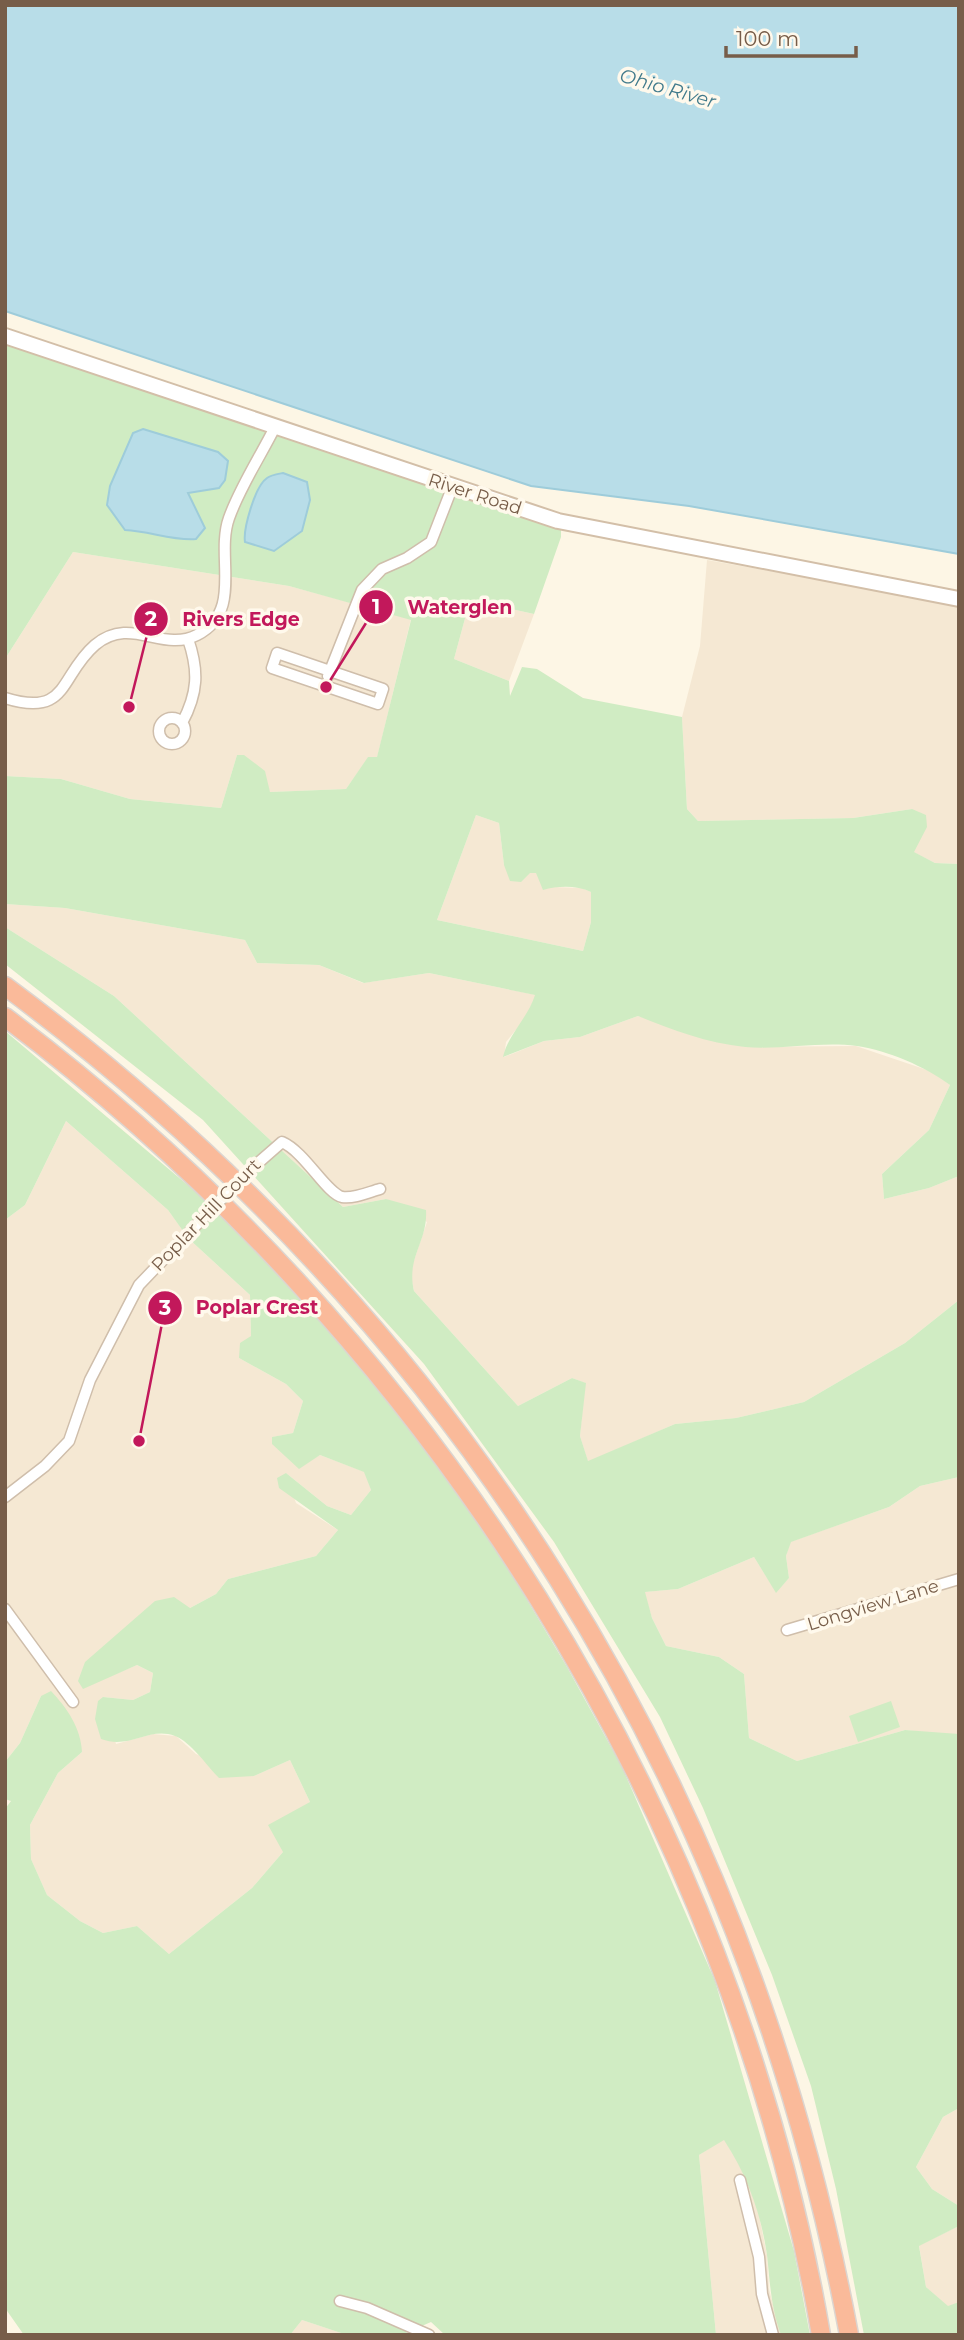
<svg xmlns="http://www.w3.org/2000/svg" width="964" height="2340" viewBox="0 0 964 2340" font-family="Montserrat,sans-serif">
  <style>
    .residential { fill: #f5e8d3 }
    .green { fill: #d0ecc3; fill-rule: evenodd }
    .water { fill: #b8dde8; stroke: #9eccda; stroke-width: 2 }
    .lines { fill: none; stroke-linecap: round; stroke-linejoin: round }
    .street-casing { stroke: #cfbeab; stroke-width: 13 }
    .secondary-casing { stroke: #d3bfa8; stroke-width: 18 }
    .highway-casing { stroke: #dcd5d0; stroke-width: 21 }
    .street { stroke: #fff; stroke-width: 10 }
    .secondary { stroke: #fff; stroke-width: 14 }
    .highway { stroke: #faba9a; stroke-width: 18 }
    .street-bridge-casing { stroke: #cfbeab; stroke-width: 13; stroke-linecap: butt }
    .street-bridge { stroke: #fff; stroke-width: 10 }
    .labels { text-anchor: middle; stroke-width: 7; stroke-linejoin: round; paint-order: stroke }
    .street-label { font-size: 18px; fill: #775d49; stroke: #fff9ec }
    .water-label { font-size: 19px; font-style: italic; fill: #417a8b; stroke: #fff9ec }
    .leader { fill: none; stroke: #c2185b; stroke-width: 2.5 }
    .callout-dot { fill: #c2185b; stroke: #fff9ec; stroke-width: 2.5 }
    .mark-label { font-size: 21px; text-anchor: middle; font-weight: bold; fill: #fff }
    .callout-label { font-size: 19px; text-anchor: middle; font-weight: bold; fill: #c2185b; stroke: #fff9ec; stroke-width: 7; stroke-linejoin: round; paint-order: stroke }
  </style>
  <rect width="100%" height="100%" fill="#fdf6e5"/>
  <path class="residential" d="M73,552L289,586L411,619L377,758H368L346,789L270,792L237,755L221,808L130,799L61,779L5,776V659Z
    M707,560L959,604V864L935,863L913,852L912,809L853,818L698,821L687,809L682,717L700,646Z
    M470,600L534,614L509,681L454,659Z
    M476,815L499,823L504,865L537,872L553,887L582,888L591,892V922L583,951L437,920Z
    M5,904L65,908L245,940L257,963L319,965L363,983L429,973L536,995L527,1016L506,1042L504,1057L544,1041L580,1037L638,1016L746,1047L856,1046L933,1072L950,1085L929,1130L882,1174L884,1199L929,1188L959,1176V1300L905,1343L804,1402L736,1418L675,1424L588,1462L580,1436L585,1383L572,1378L518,1406L414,1291L410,1272L427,1222L386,1199L343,1207L114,996L5,927Z
    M66,1121L168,1210L189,1239L250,1295L251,1336L239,1358L286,1384L303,1401L293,1433L273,1437L310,1460L320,1455L365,1472L371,1490L351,1515L327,1506L286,1473L296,1503L338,1530L316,1556L228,1579L216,1594L190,1608L113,1675L137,1665L153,1673L150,1692L133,1700L103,1697L116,1744L153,1734L176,1736L196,1754L254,1776L290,1760L310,1802L283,1852L252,1888L169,1954L137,1926L103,1933L80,1921L47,1895L31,1859L30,1825L58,1773L82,1752L41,1696L20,1743L5,1762V1220L25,1205Z
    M959,1477L957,1736L905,1730L797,1761L749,1738L744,1674L719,1657L666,1646L652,1618L644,1592L678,1589L754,1557L776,1592L789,1578L786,1556L790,1542L889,1507L920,1486Z
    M959,2108V2206L932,2189L916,2167L943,2117Z
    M724,2139L743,2168L757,2206L767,2255L769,2289L781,2335H716L699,2155Z
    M959,2226V2302L948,2307L926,2287L919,2245Z
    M302,2320L347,2335H290Z"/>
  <path class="green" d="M5,340L495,508L558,525L561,527V537L534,614L470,600L454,659L509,681L510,696L522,667L537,669L583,698L682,717L687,809L698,821L853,818L912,809L926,815L927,827L914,852L935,863L959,864V1176L929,1188L884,1199L882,1174L929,1130L950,1085C924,1066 889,1051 857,1046C821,1041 782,1050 745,1047C707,1043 673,1030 638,1016L580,1037L544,1041L503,1057C508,1034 528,1018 535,995L429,973L364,983L319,965L257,963L245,940L65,908L5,904V776L61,779L130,799L221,808L237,755H244L265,771L270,792L346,789L368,757H377L411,620L289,586L73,552L5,659ZM476,815L499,823L504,865L510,881L521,882L530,873H536L543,890C558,886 576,885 591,892V922L583,951L437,920Z
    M5,927L114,996L343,1207L386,1199L426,1210C428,1242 406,1257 414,1291L518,1406L572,1378L586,1383L580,1436L588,1461L675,1424L736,1418L804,1402L905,1343L959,1300V1477L920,1486L889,1507L791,1542L786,1556L789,1578L776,1593L754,1557L678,1589L645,1592L652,1618L666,1646L719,1657L744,1674L749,1738L797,1761L905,1730L959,1734V2108L943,2117L916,2167L932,2189L959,2206V2226L919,2246L926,2287L948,2306L959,2302V2335H864L836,2189L811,2086L772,1975L703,1808L660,1717L554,1542L424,1364L203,1120L5,964Z
    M5,1031L209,1203L183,1231L168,1210L66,1121L25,1205L5,1220Z
    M218,1209L361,1362L482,1524L567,1667L622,1767L715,1981L794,2251L810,2335H781C771,2308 770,2283 767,2255C761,2213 747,2175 724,2140L699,2155L716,2335H445L431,2322L401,2335H347L302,2320L290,2335H24L5,2308V1809L11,1801L5,1799V1762L20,1743L41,1696L51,1691C67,1708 81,1728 82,1752L58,1773L30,1825L31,1859L47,1895L80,1921L103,1933L137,1926L169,1954L252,1888L283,1852L268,1825L310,1802L290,1760L254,1776L219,1778C207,1766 191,1742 175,1736C149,1726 130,1750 101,1739L95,1719L98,1701L103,1697L133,1700L150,1692L153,1673L137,1665L83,1689L78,1681L85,1662L155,1601L174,1597L190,1608L216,1594L228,1579L316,1556L338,1530L279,1488L277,1478L286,1473L327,1506L351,1515L371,1490L364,1472L320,1455L299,1469L272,1444V1437L293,1433L303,1401L286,1384L239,1358L240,1343L251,1336L250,1295L189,1239Z
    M891,1701L900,1727L858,1742L849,1716Z"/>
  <path class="water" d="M5,5H959V554L689,506L531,486L5,311Z
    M143,429L218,452L228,461L225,480L219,488L188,493L205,528L196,539C172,541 150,531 125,530L107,505L110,486L133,433Z
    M283,473L307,482L310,500L302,531L274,551L245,542C243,529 255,486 267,478C271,475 278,474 283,473Z"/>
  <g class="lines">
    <g class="street-casing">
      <path id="street" d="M277,653L383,689L378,704L272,668Z
        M328,676L362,590L382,569L407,558L431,542L452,488
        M5,698C69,718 59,676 95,645C131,615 162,653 197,635C244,611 215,557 229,518C240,487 260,457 275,427
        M159 731a13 13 0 1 1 26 0a13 13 0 1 1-26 0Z
        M182,723C198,693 199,671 188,639
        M250,1170L282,1142C305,1152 326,1193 342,1197C354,1199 369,1192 380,1189
        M5,1497L45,1466L69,1441L90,1380L139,1285L204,1217
        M5,1609L73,1702
        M787,1630L959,1579
        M740,2180L759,2257L762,2294L773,2335
        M340,2301L367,2308L429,2335"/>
    </g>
    <g class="secondary-casing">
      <path id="secondary" d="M5,336L558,521L959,599"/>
    </g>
    <g class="highway-casing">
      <path id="highway" d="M5,986C457,1321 746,1782 849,2335
        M5,1017C430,1336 730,1809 821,2335"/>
    </g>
    <use href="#street" class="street"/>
    <use href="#secondary" class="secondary"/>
    <use href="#highway" class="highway"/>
    <g class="street-bridge-casing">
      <path id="street-bridge" d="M204,1217L250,1170"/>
    </g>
    <use href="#street-bridge" class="street-bridge"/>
  </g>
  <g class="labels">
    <g class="street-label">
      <text transform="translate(475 494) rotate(18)" y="6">River Road</text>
      <text transform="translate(206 1215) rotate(-46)" y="6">Poplar Hill Court</text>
      <text transform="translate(873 1605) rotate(-17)" y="6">Longview Lane</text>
    </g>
    <g class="water-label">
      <text transform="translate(668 88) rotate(16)" y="7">Ohio River</text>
    </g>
  </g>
  <path class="leader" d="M326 687L376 607M129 707L151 619M139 1441L165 1308"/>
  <g class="callout-dot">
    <circle cx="326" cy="687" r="7"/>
    <circle cx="129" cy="707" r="7"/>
    <circle cx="139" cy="1441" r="7"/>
    <circle cx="376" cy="607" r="18"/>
    <circle cx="151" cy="619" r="18"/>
    <circle cx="165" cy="1308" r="18"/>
  </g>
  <g class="mark-label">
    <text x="376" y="614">1</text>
    <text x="151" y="626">2</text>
    <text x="165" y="1315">3</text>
  </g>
  <g class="callout-label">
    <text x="460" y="614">Waterglen</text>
    <text x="241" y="626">Rivers Edge</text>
    <text x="257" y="1314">Poplar Crest</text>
  </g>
  <rect width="964" height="2340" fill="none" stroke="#775d49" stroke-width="14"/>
  <path d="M726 46v10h130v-10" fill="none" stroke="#775d49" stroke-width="3.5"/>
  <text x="736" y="46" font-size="21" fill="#775d49" stroke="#fff9ec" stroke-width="5" paint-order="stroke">100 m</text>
</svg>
